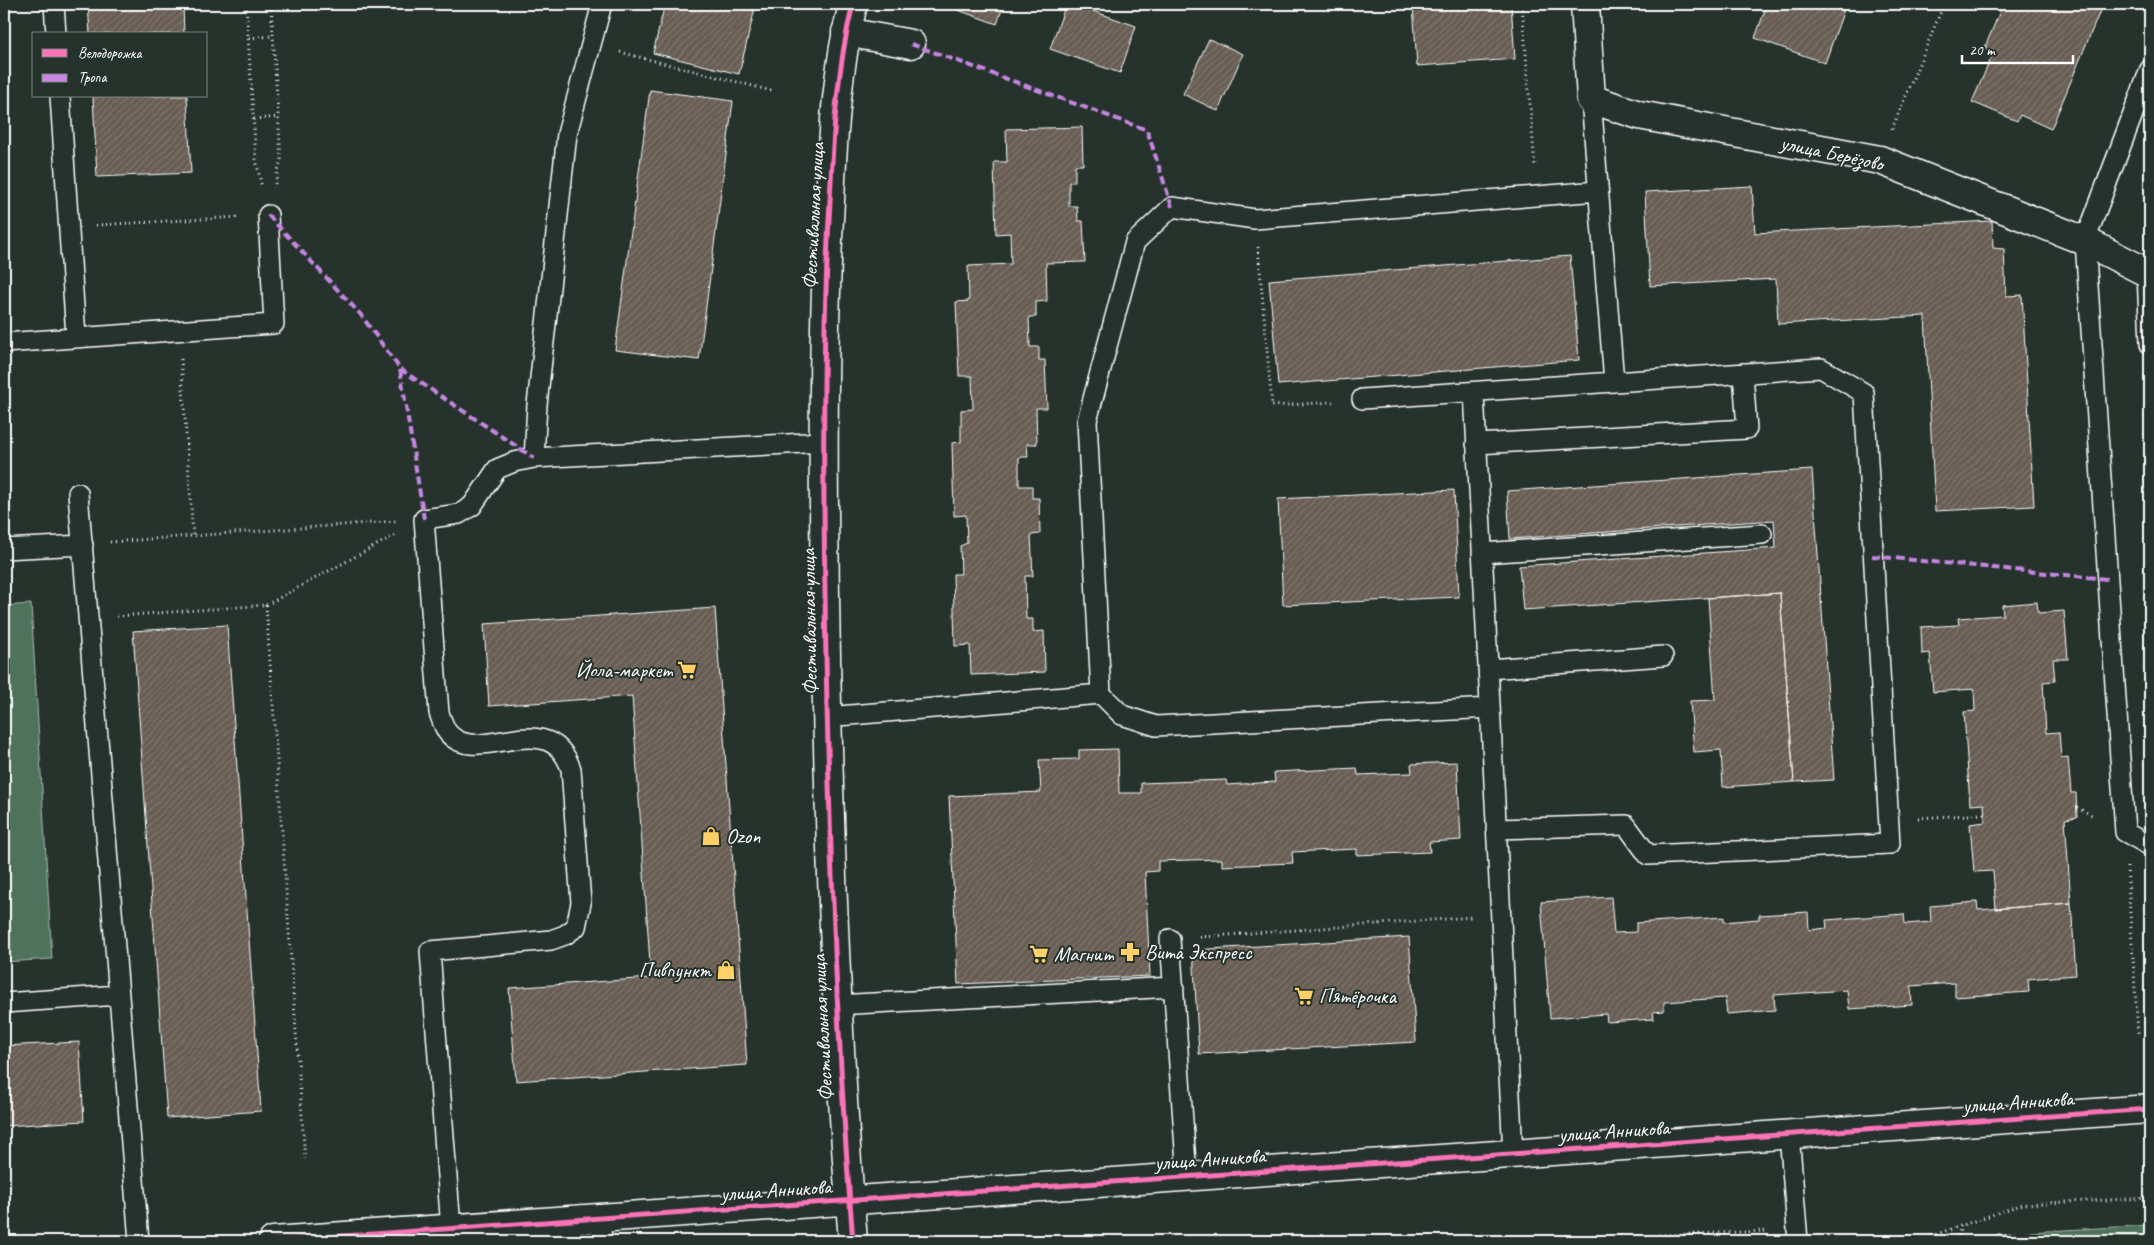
<svg xmlns="http://www.w3.org/2000/svg" width="2154" height="1245" viewBox="0 0 2154 1245" font-family="Caveat,sans-serif">
  <style>
    .park { fill: #50725d; stroke: #a8b8ae }
    .building { fill: url(#building-hatch); stroke: #fff }
    .lines { fill: none; stroke-linecap: round; stroke-linejoin: round }
    .lane-casing { stroke: #fff; stroke-width: 22 }
    .street-casing { stroke: #fff; stroke-width: 31 }
    .secondary-casing { stroke: #fff; stroke-width: 31 }
    .path { stroke: #fff; stroke-width: 3; stroke-dasharray: 1 4; stroke-linecap: butt }
    .lane { stroke: #26332d; stroke-width: 19 }
    .street { stroke: #26332d; stroke-width: 28 }
    .secondary { stroke: #26332d; stroke-width: 28 }
    .quiet { stroke: #c787e3; stroke-width: 4; stroke-dasharray: 8 4; stroke-linecap: butt }
    .cycleway-casing { stroke: #26332d; stroke-width: 8 }
    .cycleway { stroke: #fb73b8; stroke-width: 5 }
    .labels { text-anchor: middle; stroke-width: 4; stroke-linejoin: round; paint-order: stroke }
    .street-label { font-size: 21px; fill: #fff; stroke: #26332d }
    .poi-label { font-size: 21px; fill: #fff; stroke: #26332d; text-anchor: start }
  </style>
  <defs>
    <pattern id="building-hatch" width="6" height="6" patternUnits="userSpaceOnUse" patternTransform="scale(1.25)"><rect width="6" height="6" fill="#685d53"/><path d="M-1 1l2-2M0 6l6-6M5 7l2-2" fill="none" stroke="#7f756d"/></pattern>
  </defs>
  <rect width="100%" height="100%" fill="#26332d"/>
  <filter id="ink" filterUnits="userSpaceOnUse"><feTurbulence type="fractalNoise" baseFrequency=".02" numOctaves="2"/><feDisplacementMap in="SourceGraphic" scale="10" xChannelSelector="R" yChannelSelector="G"/><feConvolveMatrix kernelMatrix="1 2 1 2 8 2 1 2 1" color-interpolation-filters="sRGB"/></filter>
  <g filter="url(#ink)">
    <path class="park" d="M31,604L52,959L4,962V606Z
      M2150,1225V1241H1997L1996,1234Z"/>
    <path class="building" d="M88,4H183L184,34H90Z
      M665,4H756L739,74L653,53Z
      M941,4H1004L997,24Z
      M1066,4H1073L1136,26L1120,73L1050,49Z
      M1413,4H1511L1515,59L1417,66Z
      M1767,4H1846L1825,63L1755,38Z
      M2003,4H2103L2051,129L2020,115L2017,121L1972,102L1994,51L1985,47Z
      M1209,39L1243,54L1218,111L1183,94Z
      M650,90L733,101L699,360L615,350Z
      M93,96H187L191,173L97,177Z
      M1082,127L1083,165H1075V182H1069V206H1077L1078,221H1083L1085,262L1046,263L1047,301L1036,302V317H1029L1030,347H1039V360H1045L1047,408H1036L1037,444H1027L1028,457H1019V486H1032V498H1039L1040,534L1031,535L1033,576H1025L1026,619H1033V632L1044,631L1045,672L971,675L970,645L955,646L953,574H961L960,546L967,543L966,515L954,516L952,443L961,442V410L973,409L972,376H959L956,302L969,301L968,266L1011,264L1010,233L996,234L994,162H1007L1006,129Z
      M1752,186L1755,233L1992,221L1993,248L2004,249L2006,296L2022,295L2034,506L1935,511L1925,316L1778,324L1776,279L1650,286L1645,192Z
      M1570,256L1579,360L1278,385L1269,280Z
      M1812,470L1834,780L1794,782L1780,593L1523,610L1519,566L1776,548L1774,520L1510,539L1507,491Z
      M1454,490L1459,597L1283,605L1278,499Z
      M1780,593L1794,782L1723,787L1721,750L1694,752L1690,701L1715,700L1708,598Z
      M2037,602L2038,613L2064,611L2068,659H2053L2055,681L2043,682L2046,733L2059,732L2061,758L2068,757L2071,793H2076L2077,817L2065,819L2071,903L1996,909L1993,871L1974,872L1970,824L1985,822L1984,804L1970,805L1964,712L1975,711L1974,689L1933,692L1930,653L1922,654L1921,627L1959,625L1958,618L2003,615L2002,605Z
      M715,608L747,1065L516,1081L509,988L651,978L632,696L489,706L484,624Z
      M227,625L261,1111L167,1118L133,631Z
      M1118,749L1119,793H1141V783L1226,780L1227,785L1275,782L1274,772L1357,768L1358,775L1412,773L1411,764L1457,762L1461,840L1429,842L1430,852L1357,855V849L1292,852L1293,863L1222,866V859L1158,861V871L1145,872L1150,976L958,984L949,796L1041,792L1039,760L1079,759V750Z
      M1611,897L1614,933L1636,932V923L1724,917V922L1759,919V915L1808,912L1809,930L1827,928L1826,920L1904,914L1905,924L1931,922L1930,906L1977,902L1978,910L2071,903L2076,975L2028,979L2029,992L1955,997V983L1911,986L1912,1005L1849,1009L1847,990L1774,995L1775,1010L1727,1014L1725,998L1664,1002V1011L1653,1012L1654,1019L1607,1022L1606,1014L1550,1018L1541,902Z
      M1409,937L1416,1042L1199,1054L1193,950Z
      M79,1042L84,1121L4,1126V1046Z"/>
    <g class="lines">
      <g class="lane-casing">
        <path id="lane" d="M54,4L56,34
          M2150,69L2085,241L2125,832L2150,846
          M60,96L76,337
          M1591,99L1614,382
          M2147,273L2150,344
          M4,343L274,324L268,215
          M1474,392L1513,1154
          M1362,399L1821,368L1864,393L1890,844L1648,855L1626,825L1496,829
          M1476,444L1747,429L1743,373
          M534,458L537,405L567,134L602,4
          M78,493L139,1241
          M4,549L83,545
          M1482,553L1762,534
          M1488,669L1663,656
          M1490,708L1156,726L1122,715L1101,694L1087,421L1135,242L1172,207L1255,219L1598,191
          M826,717L1101,694
          M1170,939L1187,1177
          M4,1003L119,995
          M836,1005L1174,987
          M1789,1134L1798,1241
          M600,1218L602,1241
          M451,1229L430,951L551,940L565,935L576,927L581,903L571,769C549,704 479,767 449,734C444,729 442,720 439,713L424,519L459,514L472,506L497,469L514,462L534,458L823,442"/>
      </g>
      <g class="street-casing">
        <path id="street" d="M1585,4L1591,99L1639,115L1880,160L2085,241L2150,274
          M846,32L911,44"/>
      </g>
      <g class="secondary-casing">
        <path id="secondary" d="M273,1241L2150,1109
          M853,1241C833,997 826,752 824,507C823,405 824,303 830,201C833,135 837,68 853,4"/>
      </g>
      <path class="path" d="M246,4L256,160L262,188
        M271,4L281,159L274,188
        M1522,4L1535,167
        M249,38L273,36
        M620,52L772,91
        M254,119L279,117
        M1892,129L1944,4
        M96,225L240,217
        M1258,247L1272,406L1333,402
        M181,359L193,535
        M110,542L396,521
        M266,605L305,1159
        M117,616L266,605L397,534
        M2077,808L2094,816
        M1918,818L1984,814
        M2127,867L2138,1033
        M1200,937L1473,917
        M1514,1241L1768,1231
        M1917,1241L2023,1204L2150,1198
        M1957,1241L1961,1226"/>
      <use href="#lane" class="lane"/>
      <use href="#street" class="street"/>
      <use href="#secondary" class="secondary"/>
      <path class="quiet" d="M911,44L1147,130L1172,207
        M268,215L361,315L400,369L424,519
        M400,369L534,458
        M1872,556L2107,579"/>
      <g class="cycleway-casing">
        <path id="cycleway" d="M273,1241L2150,1109
          M853,1241C833,997 826,752 824,507C823,405 824,303 830,201C833,135 837,68 853,4"/>
      </g>
      <use href="#cycleway" class="cycleway"/>
    </g>
  </g>
  <defs>
    <g id="supermarket-bare" transform="scale(1.5)"><path d="M-6-5.5h2.5l.6 2H6L4.5 2H-2.5L-4.4-4H-6ZM-1.5 3.2a1.3 1.3 0 1 0 .1 0ZM3 3.2a1.3 1.3 0 1 0 .1 0Z" fill="#ffd166" stroke="#26332d" stroke-width="2.5" paint-order="stroke"/></g>
    <g id="shop-bare" transform="scale(1.5)"><path d="M-5-2.5h2.3a2.7 3.5 0 0 1 5.4 0H5L5.5 6h-11ZM-1.5-2.5h3a1.5 2.3 0 0 0-3 0Z" fill="#ffd166" stroke="#26332d" stroke-width="2.5" paint-order="stroke"/></g>
    <g id="pharmacy-bare" transform="scale(1.5)"><path d="M-2-6h4v4h4v4h-4v4h-4v-4h-4v-4h4Z" fill="#ffd166" stroke="#26332d" stroke-width="2.5" paint-order="stroke"/></g>
  </defs>
  <g fill-rule="evenodd">
    <use href="#supermarket-bare" x="687" y="670"/>
    <use href="#shop-bare" x="711" y="836"/>
    <use href="#pharmacy-bare" x="1130" y="952"/>
    <use href="#supermarket-bare" x="1039" y="954"/>
    <use href="#shop-bare" x="726" y="970"/>
    <use href="#supermarket-bare" x="1304" y="996"/>
  </g>
  <g class="labels">
    <g class="street-label">
      <text transform="translate(1832 153) rotate(12)" y="7">улица Берёзово</text>
      <text transform="translate(813 216) rotate(-87)" y="7">Фестивальная улица</text>
      <text transform="translate(809 622) rotate(-91)" y="7">Фестивальная улица</text>
      <text transform="translate(822 1028) rotate(-93)" y="7">Фестивальная улица</text>
      <text transform="translate(2018 1102) rotate(-4)" y="7">улица Анникова</text>
      <text transform="translate(1614 1131) rotate(-4)" y="7">улица Анникова</text>
      <text transform="translate(1210 1159) rotate(-4)" y="7">улица Анникова</text>
      <text transform="translate(776 1190) rotate(-4)" y="7">улица Анникова</text>
    </g>
    <g class="poi-label">
      <text x="672" y="677" text-anchor="end">Йола-маркет</text>
      <text x="726" y="843">Ozon</text>
      <text x="1145" y="959">Вита Экспресс</text>
      <text x="1054" y="961">Магнит</text>
      <text x="711" y="977" text-anchor="end">Пивпункт</text>
      <text x="1319" y="1003">Пятёрочка</text>
    </g>
  </g>
  <rect width="2154" height="1245" fill="none" stroke="#26332d" stroke-width="20"/>
  <rect x="10" y="10" width="2134" height="1225" fill="none" stroke="#fff" stroke-width="2" filter="url(#ink)"/>
  <rect x="32" y="32" width="175" height="65" fill="#26332d" stroke="#7d8581"/>
  <rect x="42" y="49" width="25" height="8" fill="#fb73b8" stroke="#7d8581"/>
  <text x="78" y="58" font-size="15" fill="#ffffff">Велодорожка</text>
  <rect x="42" y="74" width="25" height="8" fill="#c787e3" stroke="#7d8581"/>
  <text x="78" y="82" font-size="15" fill="#ffffff">Тропа</text>
  <path d="M1962 55v8h111v-8" fill="none" stroke="#ffffff" stroke-width="2.5"/>
  <text x="1969" y="55" font-size="15" fill="#ffffff" stroke="#26332d" stroke-width="4" paint-order="stroke">20 m</text>
</svg>
